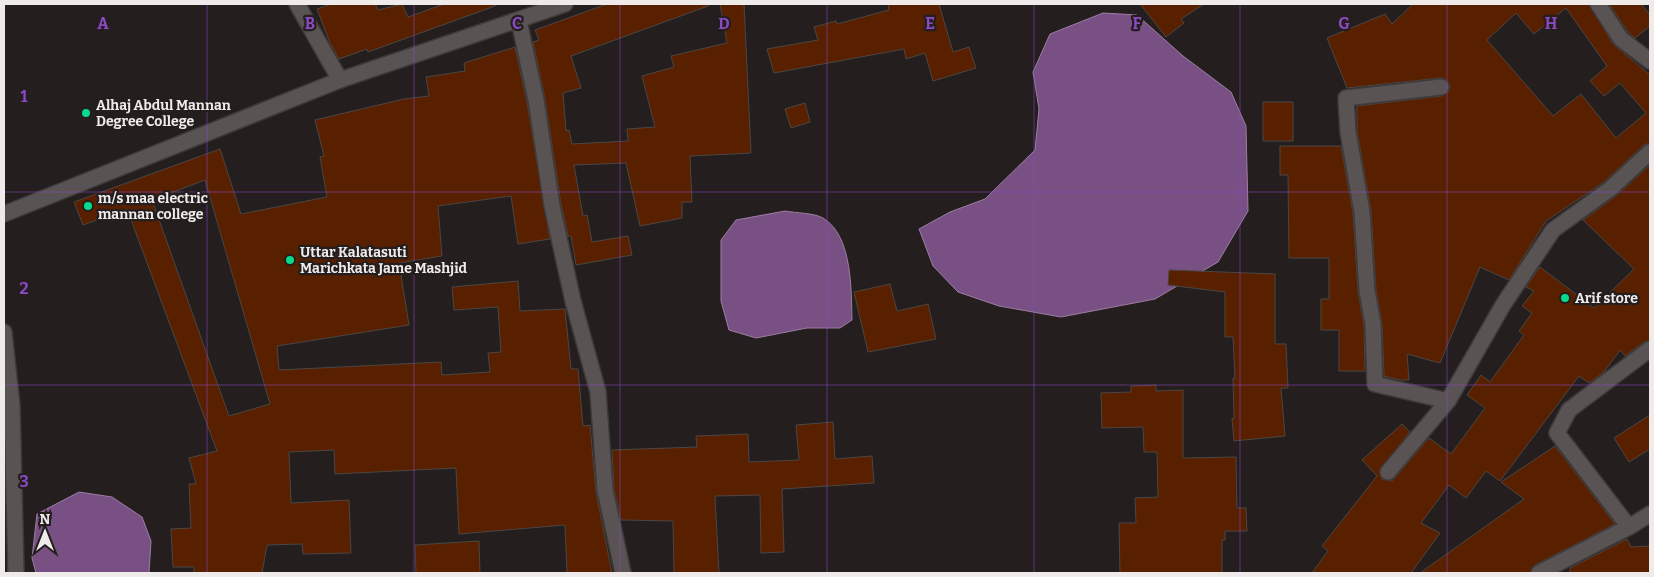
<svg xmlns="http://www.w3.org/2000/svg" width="1654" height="577" viewBox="0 0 1654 577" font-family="Bitter,serif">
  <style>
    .water { fill: #795083; stroke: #9c7ea2 }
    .building { fill: #592000; stroke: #4c4643; fill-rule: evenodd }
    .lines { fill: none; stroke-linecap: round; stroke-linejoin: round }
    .minor-casing { stroke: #3f3a3a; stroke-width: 18 }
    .tertiary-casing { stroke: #3f3a3a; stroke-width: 18 }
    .minor { stroke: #5a5353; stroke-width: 15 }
    .tertiary { stroke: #5a5353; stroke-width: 15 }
    .grid { fill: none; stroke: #8c49c6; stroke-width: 1; stroke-opacity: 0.55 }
    .poi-dot { fill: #08d98b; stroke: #241e1e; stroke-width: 2 }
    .labels { text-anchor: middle; stroke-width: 4.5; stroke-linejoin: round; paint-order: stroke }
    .poi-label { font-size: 14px; font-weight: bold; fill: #efebeb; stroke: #241e1e; text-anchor: start }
    .grid-label { font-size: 16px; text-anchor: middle; font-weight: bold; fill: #8c49c6; stroke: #241e1e; stroke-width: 4.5; stroke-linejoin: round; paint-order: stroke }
  </style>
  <rect width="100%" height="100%" fill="#241e1e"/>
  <path class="water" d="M1103,13L1137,15L1183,56L1231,92L1246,126L1248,211L1218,262L1155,299L1061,317L999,306L958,292L933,266L919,229L950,212L985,199L1035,150L1039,109L1033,72L1050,34Z
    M785,211C796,213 814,213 823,218C853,236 851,291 852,320L840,328H807L756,338L729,330L721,301V240L736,220Z
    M79,492L112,497L142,517L151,541L149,573H36L32,558L37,514Z"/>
  <path class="building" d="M331,4H375L378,10L402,4L408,17L444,4H495V6L368,52L367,49L339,59L330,43L317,9Z
    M607,4H708V6L571,56L581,88L563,93L566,131L569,130L572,144L628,141L627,129L655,127L642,76L674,67L671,56L727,43L720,4H744L751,153L690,156L692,202H682V218L640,226L626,163L574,165L583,216L587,215L592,242L628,236L632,255L576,265L571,236H568L561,204L545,99L533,42L539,40L535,30Z
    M888,4H939L953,52L969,47L976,68L933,81L925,53L906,59L904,49L774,73L767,49L818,40L814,27L836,21L837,24L889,10Z
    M1140,4H1204L1181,19L1184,23L1166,37Z
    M1413,4H1589L1613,44L1650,75V143L1644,145L1604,182L1546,221L1509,280L1480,267L1440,363L1407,354L1409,380H1400L1384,376L1382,324L1376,290L1371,211L1357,131V106L1442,96L1449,91L1450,85L1445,79L1440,78L1347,88L1327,38L1385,14L1392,24ZM1566,8L1607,66L1590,81L1604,96L1620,83L1646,113L1616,138L1581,94L1553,116L1487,40L1516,13L1534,34Z
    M1609,4H1641L1650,15V26L1635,38L1628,32Z
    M515,47L527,102L550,239L518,244L511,196L438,206L442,256L399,263L409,325L277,346L279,370L441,362L442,375L490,372L488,353L501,352L498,307L454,310L452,287L518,281L520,311L565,309L571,369H578L583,426L590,425L596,492L612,573H567L565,525L459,534L456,468L335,474L334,450L289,452L291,503L349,500L351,553L303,554L302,544L267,545L262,573H194V567H173L171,529L191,528L189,484H196L189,458L217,451L127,209L83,225L74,202L220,149L241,214L327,197L320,157L324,156L315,120L404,99L429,96L426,77L465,71L464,63ZM205,180L270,404L229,416L152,200Z
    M1263,102H1293V141H1263Z
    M805,103L810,122L791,128L785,109Z
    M1280,146H1341L1353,213L1358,292L1364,325L1365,371H1339V330H1321V299H1329V258H1289L1288,175H1280Z
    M1650,165V340L1644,342L1625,356L1620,350L1604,372L1589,383L1579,376L1500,481L1486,471L1466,498L1449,485L1421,523L1440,533L1411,573H1312L1328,551L1322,546L1377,476L1362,460L1402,424L1410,432L1379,471L1382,479L1392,481L1429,438L1451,454L1485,408L1467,395L1481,375L1490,382L1524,335L1519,331L1532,313L1522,306L1534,291L1526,287L1540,267L1594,308L1634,269L1583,220L1616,196Z
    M1169,270L1275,274V344H1286L1288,388H1281L1285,436L1234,441L1232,419L1234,418L1233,378H1235L1233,337H1225V292L1168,285Z
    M890,284L897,311L928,304L936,339L868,352L854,292Z
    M1156,385V391L1183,390V458L1236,457L1237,508H1246L1247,531H1225V540H1222V573H1120L1119,523H1136L1135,498L1158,497L1157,452H1144L1143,427L1102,428L1101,393L1131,392V386Z
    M1650,415V449L1629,462L1614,438Z
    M833,422L835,459L872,456L874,483L782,489L784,552L761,553L760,495L715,496L719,573H674L673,521L621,520L614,489L612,450L697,447L696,436L748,434L749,462L799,460L796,425Z
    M1555,446L1615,524L1535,565L1530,573H1420L1524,499L1501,482Z
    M1627,539L1631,547L1650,546V573H1570V568Z
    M479,541L480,573H416L415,545Z"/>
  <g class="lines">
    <g class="minor-casing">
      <path id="minor" d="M297,4L340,80
        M1598,4L1621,39L1650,61
        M519,21L536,100L552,206L573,301L598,392L605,490L623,573
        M1441,87L1346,98L1348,132L1362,212L1367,291L1373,324L1375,384L1448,401
        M4,332L12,406L16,573
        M1388,472L1448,401L1503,305L1553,230L1610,189L1650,152
        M1629,527L1650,514
        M1539,573L1629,527L1557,433L1569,410L1650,349"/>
    </g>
    <g class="tertiary-casing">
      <path id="tertiary" d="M4,214L340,80L565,4"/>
    </g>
    <use href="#minor" class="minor"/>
    <use href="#tertiary" class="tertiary"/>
  </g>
  <path class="grid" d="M207,4V573M414,4V573M620,4V573M827,4V573M1034,4V573M1240,4V573M1447,4V573M4,192H1650M4,385H1650"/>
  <g class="poi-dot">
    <circle cx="86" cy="113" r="5"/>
    <circle cx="88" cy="206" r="5"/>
    <circle cx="290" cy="260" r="5"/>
    <circle cx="1565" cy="298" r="5"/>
  </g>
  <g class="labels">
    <g class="poi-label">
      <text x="96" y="110">Alhaj Abdul Mannan<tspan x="96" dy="16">Degree College</tspan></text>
      <text x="98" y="203">m/s maa electric<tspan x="98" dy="16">mannan college</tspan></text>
      <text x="300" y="257">Uttar Kalatasuti<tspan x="300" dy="16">Marichkata Jame Mashjid</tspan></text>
      <text x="1575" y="303">Arif store</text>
    </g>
  </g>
  <g class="grid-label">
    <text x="103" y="29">A</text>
    <text x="310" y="29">B</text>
    <text x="517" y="29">C</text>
    <text x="724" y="29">D</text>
    <text x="930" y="29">E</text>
    <text x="1137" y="29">F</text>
    <text x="1344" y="29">G</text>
    <text x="1551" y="29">H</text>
    <text x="24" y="102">1</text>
    <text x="24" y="294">2</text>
    <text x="24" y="487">3</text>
  </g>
  <rect width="1654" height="577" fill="none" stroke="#efebeb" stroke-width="10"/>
  <g transform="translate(45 532)" stroke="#241e1e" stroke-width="4" paint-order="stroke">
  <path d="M0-4L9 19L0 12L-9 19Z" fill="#efebeb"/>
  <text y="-8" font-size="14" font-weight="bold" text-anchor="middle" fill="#efebeb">N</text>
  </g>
</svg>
